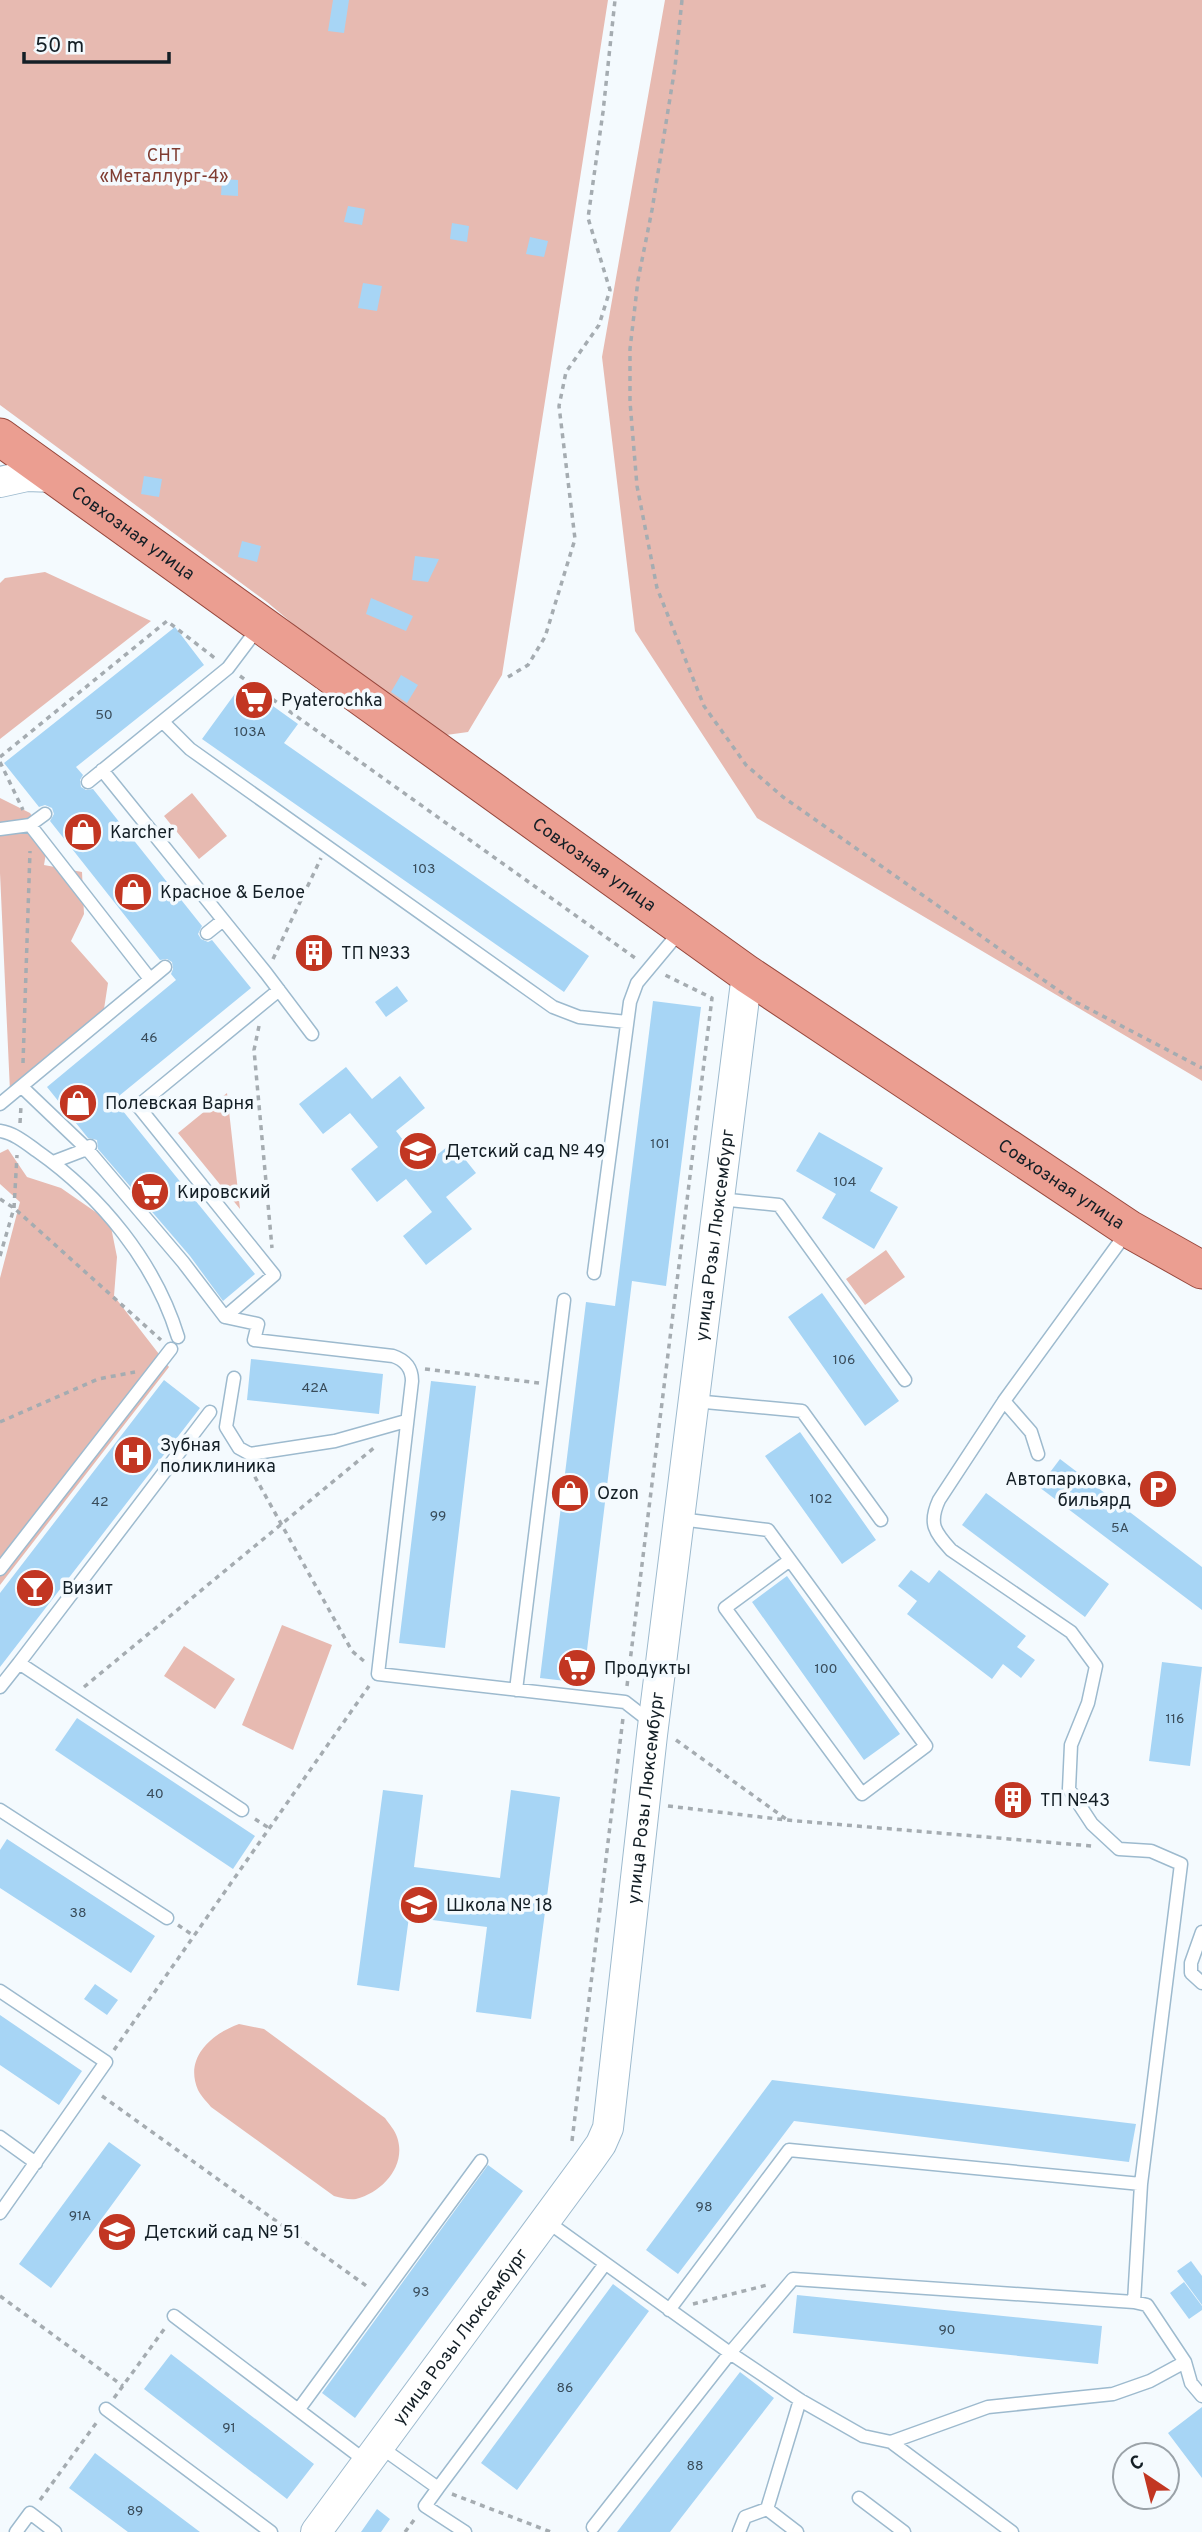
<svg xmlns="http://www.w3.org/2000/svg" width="1202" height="2532" viewBox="0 0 1202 2532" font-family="Overpass,sans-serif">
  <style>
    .green { fill: #e7bab1 }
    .building { fill: #a7d5f5 }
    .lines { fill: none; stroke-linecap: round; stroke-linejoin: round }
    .service-casing { stroke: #9dbace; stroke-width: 15 }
    .tertiary-casing { stroke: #9dbace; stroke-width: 32 }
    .primary-casing { stroke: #97473c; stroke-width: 39 }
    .path { stroke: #a5acb1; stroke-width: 3.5; stroke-dasharray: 5 5; stroke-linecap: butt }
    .service { stroke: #fff; stroke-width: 12 }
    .tertiary { stroke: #fff; stroke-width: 30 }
    .primary { stroke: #eb9e91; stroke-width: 37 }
    .labels { text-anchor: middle; stroke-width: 7; stroke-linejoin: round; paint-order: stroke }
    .number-label { font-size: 14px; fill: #394c5a }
    .park-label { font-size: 18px; fill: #7f3c31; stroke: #f4fafe }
    .street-label { font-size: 18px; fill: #141f26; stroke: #f4fafe }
    .poi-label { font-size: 18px; fill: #141f26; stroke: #f4fafe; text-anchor: start }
  </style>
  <rect width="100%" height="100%" fill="#f4fafe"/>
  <path class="green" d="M0,0H608L502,675L468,732L439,736L349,671L267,602L0,405Z
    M665,0H1202V1081L757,818L635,631L602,357Z
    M45,572L151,621L0,739V583L5,578Z
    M192,793L227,836L199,859L164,816Z
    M0,798L30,813L48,841L44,865L82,872L84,914L71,941L108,983L104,1009L10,1091L0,873Z
    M227,1093L240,1209L178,1133Z
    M8,1149L27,1177L61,1188L110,1222L117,1257L114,1296L169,1367L0,1585V1278L20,1202L0,1184V1153Z
    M886,1250L905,1277L865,1305L846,1279Z
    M282,1625L332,1645L293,1750L242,1725Z
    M184,1646L235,1679L215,1709L164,1676Z
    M239,2024L264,2029L385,2118C389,2124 395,2130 397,2137C407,2165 383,2192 356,2199C349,2200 342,2198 334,2196L211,2107C207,2102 201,2096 198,2090C184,2058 211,2034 239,2024Z"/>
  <path class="building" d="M333,0H349L344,33L328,31Z
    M222,179L238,180V196L221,195Z
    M348,206L365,209L362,225L344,222Z
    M452,223L469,226L467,242L450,239Z
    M530,237L548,241L544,257L526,254Z
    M363,283L382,286L377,311L358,308Z
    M144,476L162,479L159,497L141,494Z
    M242,541L261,546L257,562L238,557Z
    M415,556L439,559L428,582L412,580Z
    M371,598L413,616L406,631L366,614Z
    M175,627L204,665L76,767L83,775L80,780L81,787L86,790L93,789L202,926L198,934L201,939L208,942L212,940L251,988L114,1100L255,1274L223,1301L190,1256L98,1149L97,1140L88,1138L47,1087L176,980L171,974L173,969L172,962L167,959L160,960L50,821L54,814L52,808L45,805L39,807L4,763Z
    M401,675L418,685L407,703L391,692Z
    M242,684L298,724L284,743L589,956L564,992L202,739Z
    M316,938L329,954L311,968L299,952Z
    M397,986L408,1001L386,1017L375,1002Z
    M653,1001L701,1007L666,1286L632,1281L583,1683L540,1678L586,1302L615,1306Z
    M346,1067L372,1099L400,1076L425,1108L396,1131L423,1166L452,1143L476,1173L446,1197L472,1229L426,1265L403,1236L432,1212L406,1179L377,1202L351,1169L378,1147L350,1113L323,1134L299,1104Z
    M819,1132L883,1168L870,1191L898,1207L874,1249L822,1218L836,1194L796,1171Z
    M822,1293L899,1401L865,1426L788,1317Z
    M251,1359L383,1374L379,1414L247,1400Z
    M164,1380L200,1408L0,1667V1593Z
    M431,1381L476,1386L445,1648L399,1643Z
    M800,1432L876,1540L842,1564L765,1456Z
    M1060,1459L1202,1567V1610L1039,1487Z
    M986,1493L1109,1584L1085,1617L962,1525Z
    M911,1570L929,1583L939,1570L1026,1636L1017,1647L1035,1660L1021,1678L1003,1664L992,1679L907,1614L917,1601L898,1586Z
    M787,1576L900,1734L864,1760L752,1602Z
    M1162,1662L1202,1667L1190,1766L1149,1761Z
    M77,1718L255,1836L233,1869L55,1750Z
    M999,1787L1030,1791L1028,1812L997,1809Z
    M383,1790L423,1795L414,1867L500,1878L511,1790L560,1797L531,2019L476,2012L487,1927L409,1917L399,1991L357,1985Z
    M7,1839L155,1936L131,1973L0,1888V1850Z
    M95,1984L118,2000L107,2015L84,1999Z
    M0,2015L82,2071L59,2105L0,2065Z
    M772,2080L1136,2124L1129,2162L794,2121L678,2274L646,2250Z
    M109,2142L141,2165L51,2288L19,2264Z
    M488,2165L523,2191L355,2418L322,2393Z
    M1191,2261L1202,2276V2305L1177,2271Z
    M1184,2282L1202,2306V2310L1189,2319L1170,2293Z
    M613,2284L649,2311L517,2490L481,2463Z
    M797,2295L1102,2326L1098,2364L793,2333Z
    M171,2354L314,2464L287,2499L144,2389Z
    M740,2372L774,2398L670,2532H617Z
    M1202,2407V2478L1168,2433Z
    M95,2453L200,2532H128L69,2488Z
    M377,2509L390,2519L381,2532H361Z"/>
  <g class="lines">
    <g class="service-casing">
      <path id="service" d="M163,722L190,749L553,1007L579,1017L627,1022
        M102,770L266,973L312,1034
        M88,782L228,668L258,628
        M30,825L150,979
        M0,829L30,825L45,814
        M207,933L222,921
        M279,990L138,1106L274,1275L225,1317L258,1324L254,1340L393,1356C405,1360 412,1368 412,1381L378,1674L625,1702L652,1723
        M22,1087L87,1149L183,1262L225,1317
        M0,1104L165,967
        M0,1131C14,1133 26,1143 37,1151C101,1196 155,1262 178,1337
        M53,1162L87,1149L90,1146
        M719,1199L779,1205L905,1380
        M1127,1232L1004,1401L939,1500C928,1524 935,1532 951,1550L1071,1632L1096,1666L1088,1703L1071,1745L1069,1789L1092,1824L1119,1849L1151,1851L1181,1864L1141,2184L1134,2302
        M594,1273L630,1002L637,983L682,929
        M234,1378L226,1427L239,1448L250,1454L335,1441L406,1421
        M694,1401L802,1411L881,1520
        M1004,1401L1031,1432L1038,1454
        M210,1412L19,1663L242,1810
        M680,1519L768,1530L790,1560L926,1746L862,1794L725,1608L790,1560
        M0,1569L171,1349
        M0,1687L19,1663
        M516,1690L564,1300
        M0,1810L167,1918
        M1202,1932L1191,1963V1973L1202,1983
        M0,1991L106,2062L0,2213
        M0,2137L36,2163
        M545,2220L730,2353L800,2400L863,2436L891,2442L988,2407L1113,2394L1150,2381L1185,2362
        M669,2310L789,2150L1141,2184
        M174,2316L367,2462
        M106,2409L271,2532
        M299,2409L481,2161
        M891,2442L1012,2532
        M379,2446L438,2488L425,2506L465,2532
        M438,2488L605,2264
        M859,2498L904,2532
        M767,2509L797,2532
        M593,2527L730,2353L793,2279L1134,2302L1147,2305L1185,2362L1191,2383L1202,2396
        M16,2532L30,2513L55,2532
        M739,2532L745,2517L767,2509L800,2400"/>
    </g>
    <g class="tertiary-casing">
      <g id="tertiary">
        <path d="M0,482L27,476L54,477"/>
        <path id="s1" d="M316,2532L589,2161L601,2144L608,2128L652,1735L747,974"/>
      </g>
    </g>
    <g class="primary-casing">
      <g id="primary">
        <path id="s2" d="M0,437L747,974L1129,1229L1202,1270"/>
      </g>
    </g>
    <path class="path" d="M682,0L675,67L652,210L638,280L630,349V402L637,486L657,588L704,706L746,765L783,797L1072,1000L1202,1068
      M240,676L638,960
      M508,677L528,665L545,637L575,539L559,406L566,372L599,325L610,290L588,218L603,112L615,0
      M0,757L167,621L216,659
      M0,762L23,810
      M273,959L321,858
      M259,1026L254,1050L272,1248
      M23,1063L30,851
      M20,1123L21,1106
      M0,1199L14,1208L161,1340
      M0,1256L14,1208L17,1155
      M425,1369L539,1383
      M0,1422L98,1379L135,1372
      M250,1468L352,1651L365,1662
      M627,1686L712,998L663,974
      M84,1687L375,1447
      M676,1740L786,1819
      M668,1806L786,1820L1092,1846
      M255,1819L269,1828
      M178,1925L194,1936
      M114,2050L369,1686
      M102,2096L368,2287
      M572,2141L623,1718
      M0,2296L123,2386
      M693,2304L767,2285
      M114,2398L165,2328
      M452,2494L551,2532
      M40,2500L97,2422
      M405,2532L417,2516"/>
    <use href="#service" class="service"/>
    <use href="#tertiary" class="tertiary"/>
    <use href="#primary" class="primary"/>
  </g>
  <defs>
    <g id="supermarket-disc" transform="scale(2.0125)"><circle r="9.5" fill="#c23622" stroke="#f4fafe"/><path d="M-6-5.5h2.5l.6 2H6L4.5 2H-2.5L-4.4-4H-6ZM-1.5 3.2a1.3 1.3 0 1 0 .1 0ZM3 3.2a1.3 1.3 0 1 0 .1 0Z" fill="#fff"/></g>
    <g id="shop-disc" transform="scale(2.0125)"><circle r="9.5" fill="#c23622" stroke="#f4fafe"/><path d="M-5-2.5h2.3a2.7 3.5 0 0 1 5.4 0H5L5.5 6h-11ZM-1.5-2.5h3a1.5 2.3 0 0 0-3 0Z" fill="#fff"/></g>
    <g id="building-disc" transform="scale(2.0125)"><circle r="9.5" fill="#c23622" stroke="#f4fafe"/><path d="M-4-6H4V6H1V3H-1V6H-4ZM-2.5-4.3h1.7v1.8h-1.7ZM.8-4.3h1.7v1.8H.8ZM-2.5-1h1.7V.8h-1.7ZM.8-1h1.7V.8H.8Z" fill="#fff"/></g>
    <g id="school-disc" transform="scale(2.0125)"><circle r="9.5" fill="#c23622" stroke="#f4fafe"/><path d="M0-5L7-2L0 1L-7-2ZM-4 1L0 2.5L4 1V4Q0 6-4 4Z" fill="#fff"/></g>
    <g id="hospital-disc" transform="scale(2.0125)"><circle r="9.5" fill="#c23622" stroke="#f4fafe"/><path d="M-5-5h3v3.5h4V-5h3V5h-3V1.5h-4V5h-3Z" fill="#fff"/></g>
    <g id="parking-disc" transform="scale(2.0125)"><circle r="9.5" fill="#c23622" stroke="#f4fafe"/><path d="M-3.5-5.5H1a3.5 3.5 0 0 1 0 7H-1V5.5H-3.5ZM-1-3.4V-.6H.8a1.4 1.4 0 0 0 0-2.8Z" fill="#fff"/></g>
    <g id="bar-disc" transform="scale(2.0125)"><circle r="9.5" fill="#c23622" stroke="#f4fafe"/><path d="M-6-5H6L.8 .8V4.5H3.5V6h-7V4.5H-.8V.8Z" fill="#fff"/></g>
  </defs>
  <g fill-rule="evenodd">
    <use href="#supermarket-disc" x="254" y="700"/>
    <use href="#shop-disc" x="83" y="832"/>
    <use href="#shop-disc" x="133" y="892"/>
    <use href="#building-disc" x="314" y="953"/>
    <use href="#shop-disc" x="78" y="1103"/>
    <use href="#school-disc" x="418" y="1151"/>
    <use href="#supermarket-disc" x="150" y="1192"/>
    <use href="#hospital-disc" x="133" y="1455"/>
    <use href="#parking-disc" x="1158" y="1489"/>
    <use href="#shop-disc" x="570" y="1493"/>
    <use href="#bar-disc" x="35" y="1588"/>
    <use href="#supermarket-disc" x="577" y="1668"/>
    <use href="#building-disc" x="1013" y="1800"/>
    <use href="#school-disc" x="419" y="1905"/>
    <use href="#school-disc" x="117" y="2232"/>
  </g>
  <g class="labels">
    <g class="number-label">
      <text x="104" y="719">50</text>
      <text x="250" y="736">103А</text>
      <text x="424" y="873">103</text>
      <text x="149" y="1042">46</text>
      <text x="660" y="1148">101</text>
      <text x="845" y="1186">104</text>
      <text x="844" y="1364">106</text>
      <text x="315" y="1392">42А</text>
      <text x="821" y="1503">102</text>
      <text x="100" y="1506">42</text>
      <text x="438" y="1520">99</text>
      <text x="1120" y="1532">5А</text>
      <text x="826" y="1673">100</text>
      <text x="1175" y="1723">116</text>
      <text x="155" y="1798">40</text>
      <text x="78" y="1917">38</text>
      <text x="704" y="2211">98</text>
      <text x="80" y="2220">91А</text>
      <text x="421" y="2296">93</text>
      <text x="947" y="2334">90</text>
      <text x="565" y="2392">86</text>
      <text x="229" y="2432">91</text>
      <text x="695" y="2470">88</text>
      <text x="135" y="2515">89</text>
    </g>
    <g class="park-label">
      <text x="164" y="161">СНТ<tspan x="164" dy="21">«Металлург-4»</tspan></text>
    </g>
    <g class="street-label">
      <text dy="6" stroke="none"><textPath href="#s2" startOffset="164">Совхозная улица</textPath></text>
      <text dy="6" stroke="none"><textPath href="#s2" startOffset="732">Совхозная улица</textPath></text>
      <text dy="6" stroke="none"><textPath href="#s2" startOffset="1298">Совхозная улица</textPath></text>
      <text dy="6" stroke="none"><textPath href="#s1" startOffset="1398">улица Розы Люксембург</textPath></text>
      <text dy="6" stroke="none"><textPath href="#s1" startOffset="831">улица Розы Люксембург</textPath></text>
      <text dy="6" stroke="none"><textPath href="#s1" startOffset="243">улица Розы Люксембург</textPath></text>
    </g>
    <g class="poi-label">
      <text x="281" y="706">Pyaterochka</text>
      <text x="110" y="838">Karcher</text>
      <text x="160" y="898">Красное &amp; Белое</text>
      <text x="341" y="959">ТП №33</text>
      <text x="105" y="1109">Полевская Варня</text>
      <text x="445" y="1157">Детский сад № 49</text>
      <text x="177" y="1198">Кировский</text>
      <text x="160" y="1451">Зубная<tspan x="160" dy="21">поликлиника</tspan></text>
      <text x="1131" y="1485" text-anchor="end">Автопарковка,<tspan x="1131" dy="21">бильярд</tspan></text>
      <text x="597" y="1499">Ozon</text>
      <text x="62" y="1594">Визит</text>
      <text x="604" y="1674">Продукты</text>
      <text x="1040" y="1806">ТП №43</text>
      <text x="446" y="1911">Школа № 18</text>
      <text x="144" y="2238">Детский сад № 51</text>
    </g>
  </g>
  <g transform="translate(1146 2476) rotate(325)"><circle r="33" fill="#f4fafe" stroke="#9aa2a8" stroke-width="2"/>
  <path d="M0-5L12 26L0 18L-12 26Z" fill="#c23622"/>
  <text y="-10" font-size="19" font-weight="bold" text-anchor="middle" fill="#141f26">С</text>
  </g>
  <path d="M24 52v10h145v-10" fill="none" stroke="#141f26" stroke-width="3.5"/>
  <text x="35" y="52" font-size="21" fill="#141f26" stroke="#f4fafe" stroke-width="5" paint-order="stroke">50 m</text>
</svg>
